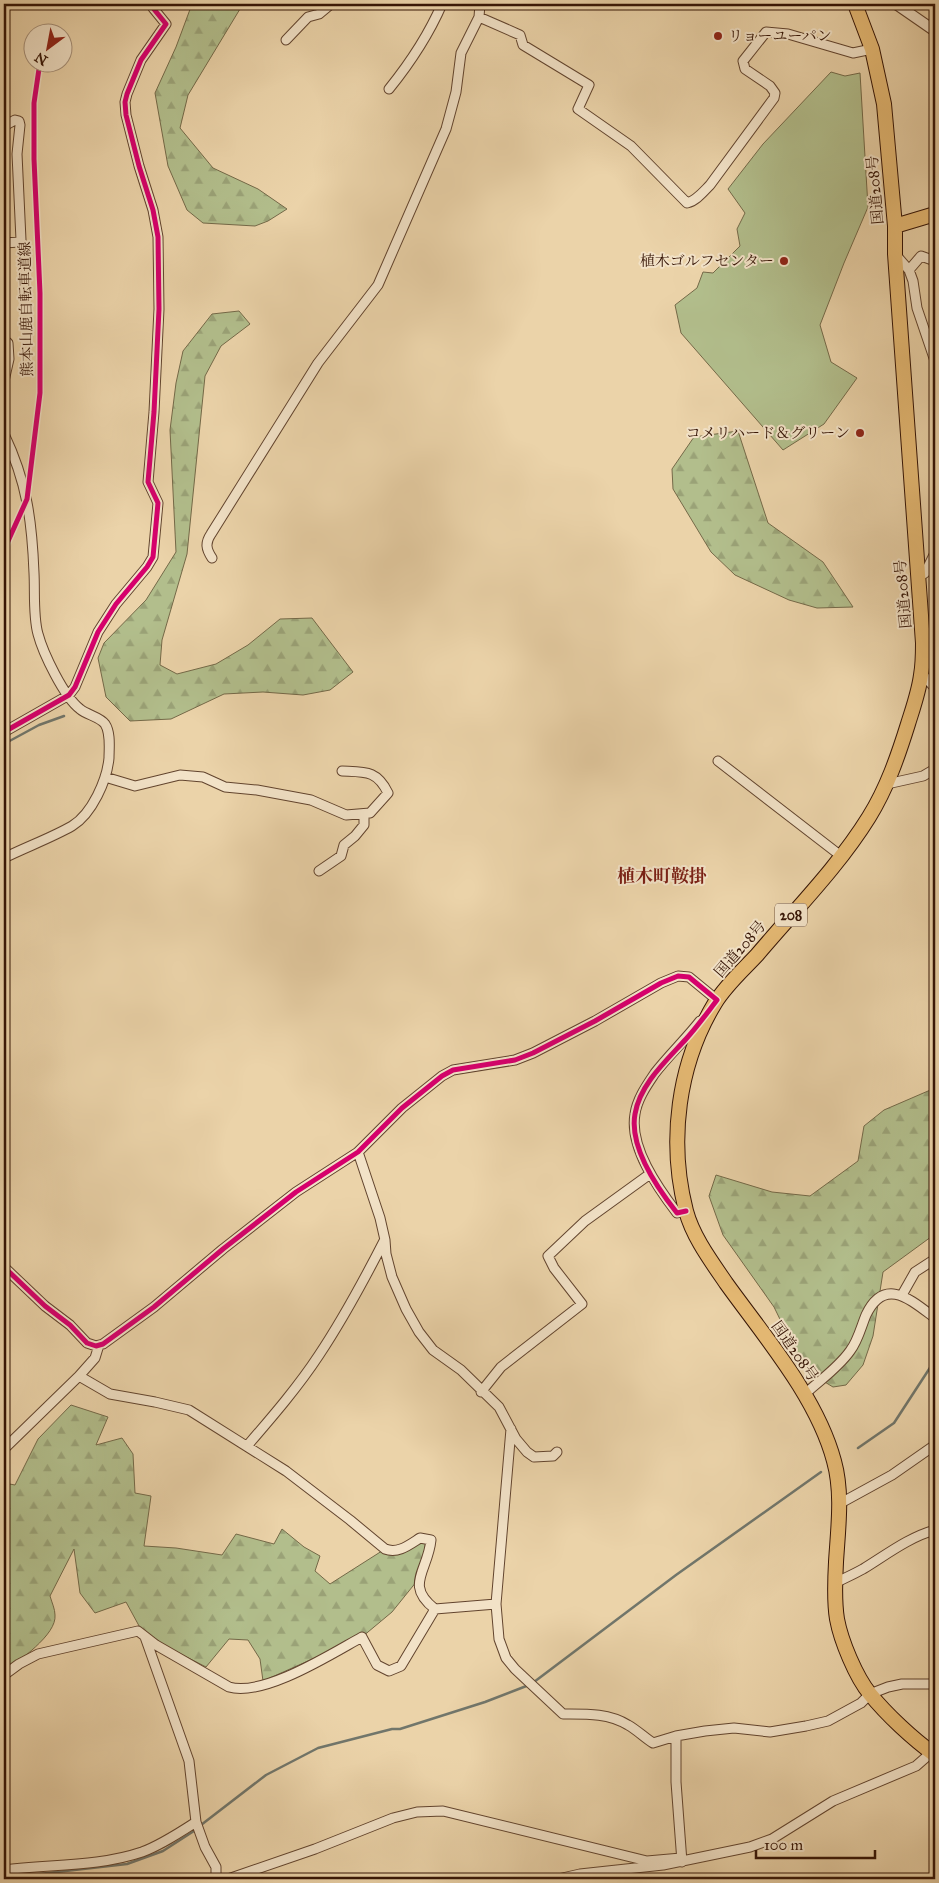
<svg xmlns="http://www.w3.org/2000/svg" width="939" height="1883" viewBox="0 0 939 1883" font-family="'IM FELL Great Primer','Noto Serif JP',serif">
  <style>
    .forest { fill: url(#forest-firs); stroke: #746948 }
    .pitch { fill: #b2be8c; stroke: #746948 }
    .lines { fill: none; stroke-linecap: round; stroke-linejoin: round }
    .stream { stroke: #71766b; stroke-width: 2.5 }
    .minor-casing { stroke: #62442e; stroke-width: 11 }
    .tertiary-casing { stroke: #62442e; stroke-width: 12 }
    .trunk-casing { stroke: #351405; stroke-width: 16 }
    .minor { stroke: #f2e2c7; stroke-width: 9 }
    .tertiary { stroke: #f2e2c7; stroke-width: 10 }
    .trunk { stroke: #e6ba74; stroke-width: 14 }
    .cycleway-casing { stroke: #f2e2c7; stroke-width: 8 }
    .cycleway { stroke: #d6006c; stroke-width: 5 }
    .poi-dot { fill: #8f2418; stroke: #f2e2c7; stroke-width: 2 }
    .labels { text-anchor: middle; stroke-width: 4; stroke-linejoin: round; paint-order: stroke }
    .shield { fill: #f2e2c7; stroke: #6e523f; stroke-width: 1 }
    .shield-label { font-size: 14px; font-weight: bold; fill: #351405 }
    .poi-label { font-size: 15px; fill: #351405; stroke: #f2e2c7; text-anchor: end }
    .street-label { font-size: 15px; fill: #351405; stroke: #f2e2c7 }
    .quarter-label { font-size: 18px; font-weight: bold; fill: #7a1f14; stroke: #f2e2c7 }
  </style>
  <defs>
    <pattern id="forest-firs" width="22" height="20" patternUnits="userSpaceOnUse" patternTransform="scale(1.25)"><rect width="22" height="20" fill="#b2be8c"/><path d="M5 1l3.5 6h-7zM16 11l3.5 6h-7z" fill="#9aa277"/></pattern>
  </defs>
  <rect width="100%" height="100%" fill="#ebd3a9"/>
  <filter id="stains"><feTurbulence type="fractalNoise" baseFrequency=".004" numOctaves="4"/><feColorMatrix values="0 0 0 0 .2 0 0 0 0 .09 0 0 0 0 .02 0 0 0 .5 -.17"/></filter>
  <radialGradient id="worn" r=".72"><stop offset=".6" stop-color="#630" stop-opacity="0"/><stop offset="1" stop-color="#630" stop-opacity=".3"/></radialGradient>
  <path class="forest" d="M192,4H243L188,95L180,128L213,168L258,189L287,209L268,221L255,226L203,223L187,210L168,166L155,93L176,47Z
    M239,311L250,324L221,346L205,376L187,554L162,640L160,665L177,674L216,664L248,645L280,619L312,618L353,672L330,690L303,695L263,692L224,694L171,719L130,721L106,697L98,658L104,643L146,600L176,552L170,430L176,383L183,351L212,314Z
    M738,431L768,523L823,562L853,607L817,608L789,600L735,575L711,552L673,489L672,469L694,437Z
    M935,1088V1234L883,1272L873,1336L863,1365L846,1385L833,1387L810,1373L794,1348L774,1307L723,1235L709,1196L716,1175L772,1192L810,1196L858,1161L864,1126L884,1110Z
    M71,1405L108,1417L96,1445L122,1438L133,1454L135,1493L151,1496L144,1546L176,1548L222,1555L236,1534L274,1544L282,1529L304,1547L320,1556L315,1571L330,1584L385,1549L426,1539L421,1576L392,1612L362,1637L263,1681L260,1659L248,1640L229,1639L206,1667L144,1635L126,1602L95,1613L80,1593L74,1549L50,1596C52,1603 55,1609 55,1615C57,1635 18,1661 4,1672V1483L15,1485L38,1439Z"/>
  <path class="pitch" d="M831,72L845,76L860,73L868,207L844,263L820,325L831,362L857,378L824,424L783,450L681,333L675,305L697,288L703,272L713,273L740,246L737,229L745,213L728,189L763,144Z"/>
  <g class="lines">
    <path class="stream" d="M4,744L39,725L64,716
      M858,1448L894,1423L935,1360
      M534,1682L676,1575L821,1472
      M201,1825L266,1775L318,1748L392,1729H400L485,1702L529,1685
      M4,1878L127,1864L163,1851L197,1829"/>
    <g class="minor-casing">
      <path id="minor" d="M927,4L935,5
        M479,17L520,35L523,45L589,85L578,109L631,146L687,203C696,201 703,192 710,185L774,98L775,93L770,86L745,69L743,61L766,32L788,34L853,53L872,49
        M286,40L308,17L319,14L331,4
        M389,89C410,63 429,34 442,4
        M4,126L15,120L19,121L20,125L17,154L21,240L20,242L4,243
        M895,254L909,270L913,281L917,308L935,361
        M909,270L921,256L935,261
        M4,340L8,343L9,359L4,381
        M4,434C27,482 32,521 34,573C35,591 33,617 38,634C43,653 64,697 80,709C87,715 100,717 105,724C111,733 109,748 109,758C107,780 92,814 72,826C51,838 26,847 4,858
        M212,558C206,549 205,543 211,534L318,363L378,285L446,129L456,92L461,53L479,17L480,4
        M918,577L925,573L935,553
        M921,675L925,677L935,688
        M4,732L69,695L75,687L98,632L116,604L147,567L153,557L158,503L148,482L154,412L159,309L158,237L153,210L139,166L126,115L125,102L127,94L141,60L166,24L153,8L154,4
        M718,761L841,856
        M105,777L135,786L180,775L203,777L225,787L257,790L311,800L346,815L370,813L388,793C377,770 365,772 342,771
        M887,784L923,776L935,769
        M319,871L341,856L344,845L355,836L364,825V814
        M358,1152L380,1218L385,1240L386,1254L392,1277L406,1309L419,1332L433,1350L461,1370L499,1407L516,1439L527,1452L534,1457L553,1456L557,1452
        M686,1211L677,1213C658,1188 629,1147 635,1114C637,1099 647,1085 655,1073C669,1055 686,1039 700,1021
        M4,1267L45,1306L70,1325L87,1343L96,1346L103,1344L154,1307L223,1249L296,1192L358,1152L402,1108L442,1076L453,1070L515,1060L533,1053L595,1021L661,983L678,976L689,977L717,1000L714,1003
        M902,1295L915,1272L935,1259
        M79,1376L110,1394L155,1402L189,1410L286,1471L350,1520L385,1549C398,1554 409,1545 420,1538L431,1540C428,1571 404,1585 435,1609L496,1604
        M481,1392L501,1367L582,1304L554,1268L548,1256L585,1221L650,1174
        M805,1394C820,1380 838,1368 850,1351C858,1341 861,1327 866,1315C885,1275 912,1301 935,1318
        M511,1429L496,1604L499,1639L506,1658L515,1669L563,1714C586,1714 608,1713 628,1725C637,1730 645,1738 653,1743L676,1736L705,1731L734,1728L770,1732L806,1726L828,1721L861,1703L870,1694L888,1687L902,1684H935
        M247,1446C272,1417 298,1387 319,1355C343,1319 364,1280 384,1241
        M4,1449L79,1376L95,1358L99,1345
        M839,1504L892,1475L935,1445
        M835,1583C845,1578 854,1574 863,1569C886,1555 909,1537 935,1530
        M145,1637L189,1761L196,1822L205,1847L216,1867V1879
        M4,1675L19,1664L38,1654L138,1631L156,1645L229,1687C264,1697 331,1654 362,1637L377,1665L389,1671L401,1666L435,1609
        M676,1736V1782L682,1862
        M4,1870C49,1864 98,1867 142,1852C161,1845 179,1833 196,1822
        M228,1879L315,1849L393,1818L417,1812L443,1811L647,1861L681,1858
        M558,1879L580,1874L663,1865L750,1847L772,1839L833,1801L916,1766L932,1752"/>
    </g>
    <g class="tertiary-casing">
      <path id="tertiary" d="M896,4L935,31"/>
    </g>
    <g class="trunk-casing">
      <path id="trunk" d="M855,4L872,49L884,104L895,226V254L923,643C923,653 923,664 921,675C919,691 913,708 908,724C898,756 887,788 869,817C838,867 795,910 757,955C743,970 726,985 715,1003C678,1064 668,1141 686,1211C693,1237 711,1261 726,1283C764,1336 817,1397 834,1461C843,1493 838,1529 836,1562C835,1580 834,1601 837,1619C841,1641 856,1677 870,1694C887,1715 913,1739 935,1755
        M895,226L935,214"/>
    </g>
    <use href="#minor" class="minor"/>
    <use href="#tertiary" class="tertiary"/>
    <use href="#trunk" class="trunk"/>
    <g class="cycleway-casing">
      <path id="cycleway" d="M4,550L27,499L40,393V293L34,159V103L40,62
        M4,732L69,695L75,687L98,632L116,604L147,567L153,557L158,503L148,482L154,412L159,309L158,237L153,210L139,166L126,115L125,102L127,94L141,60L166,24L153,8L154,4
        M4,1267L45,1306L70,1325L87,1343L96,1346L103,1344L154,1307L223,1249L296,1192L358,1152L402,1108L442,1076L453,1070L515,1060L533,1053L595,1021L661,983L678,976L689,977L717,1000C707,1013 697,1027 686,1039C667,1060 640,1084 635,1114C629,1147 658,1189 677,1213L686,1211"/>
    </g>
    <use href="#cycleway" class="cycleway"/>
  </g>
  <g class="poi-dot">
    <circle cx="718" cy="36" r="5"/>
    <circle cx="784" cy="261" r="5"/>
    <circle cx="860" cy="433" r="5"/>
  </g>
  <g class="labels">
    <rect class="shield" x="775" y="903.5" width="32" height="23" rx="4"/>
    <g class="shield-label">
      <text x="791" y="920">208</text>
    </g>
    <g class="poi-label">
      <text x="728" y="41" text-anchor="start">リョーユーパン</text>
      <text x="774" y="266">植木ゴルフセンター</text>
      <text x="850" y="438">コメリハード＆グリーン</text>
    </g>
    <g class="street-label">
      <text transform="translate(875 190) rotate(-95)" y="5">国道208号</text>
      <text transform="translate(26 309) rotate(-91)" y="5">熊本山鹿自転車道線</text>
      <text transform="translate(903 594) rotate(-95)" y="5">国道208号</text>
      <text transform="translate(740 949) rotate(-49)" y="5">国道208号</text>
      <text transform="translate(795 1351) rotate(55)" y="5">国道208号</text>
    </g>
    <g class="quarter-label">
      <text x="662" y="882">植木町鞍掛</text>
    </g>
  </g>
  <rect width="939" height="1883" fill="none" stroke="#ebd3a9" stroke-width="20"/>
  <rect x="5" y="5" width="929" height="1873" fill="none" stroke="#351405" stroke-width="2.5"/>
  <rect x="10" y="10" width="919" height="1863" fill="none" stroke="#351405"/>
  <g transform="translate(48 48) rotate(212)"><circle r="24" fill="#f2e2c7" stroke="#a69079"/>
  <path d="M0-4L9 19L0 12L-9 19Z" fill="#8f2418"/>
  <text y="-8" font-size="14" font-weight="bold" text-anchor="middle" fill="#351405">N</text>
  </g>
  <path d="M756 1850v8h119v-8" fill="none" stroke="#351405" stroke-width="2.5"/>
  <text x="764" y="1850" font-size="15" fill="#351405" stroke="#f2e2c7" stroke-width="4" paint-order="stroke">100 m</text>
  <rect width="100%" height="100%" filter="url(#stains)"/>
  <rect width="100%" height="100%" fill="url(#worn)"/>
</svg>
